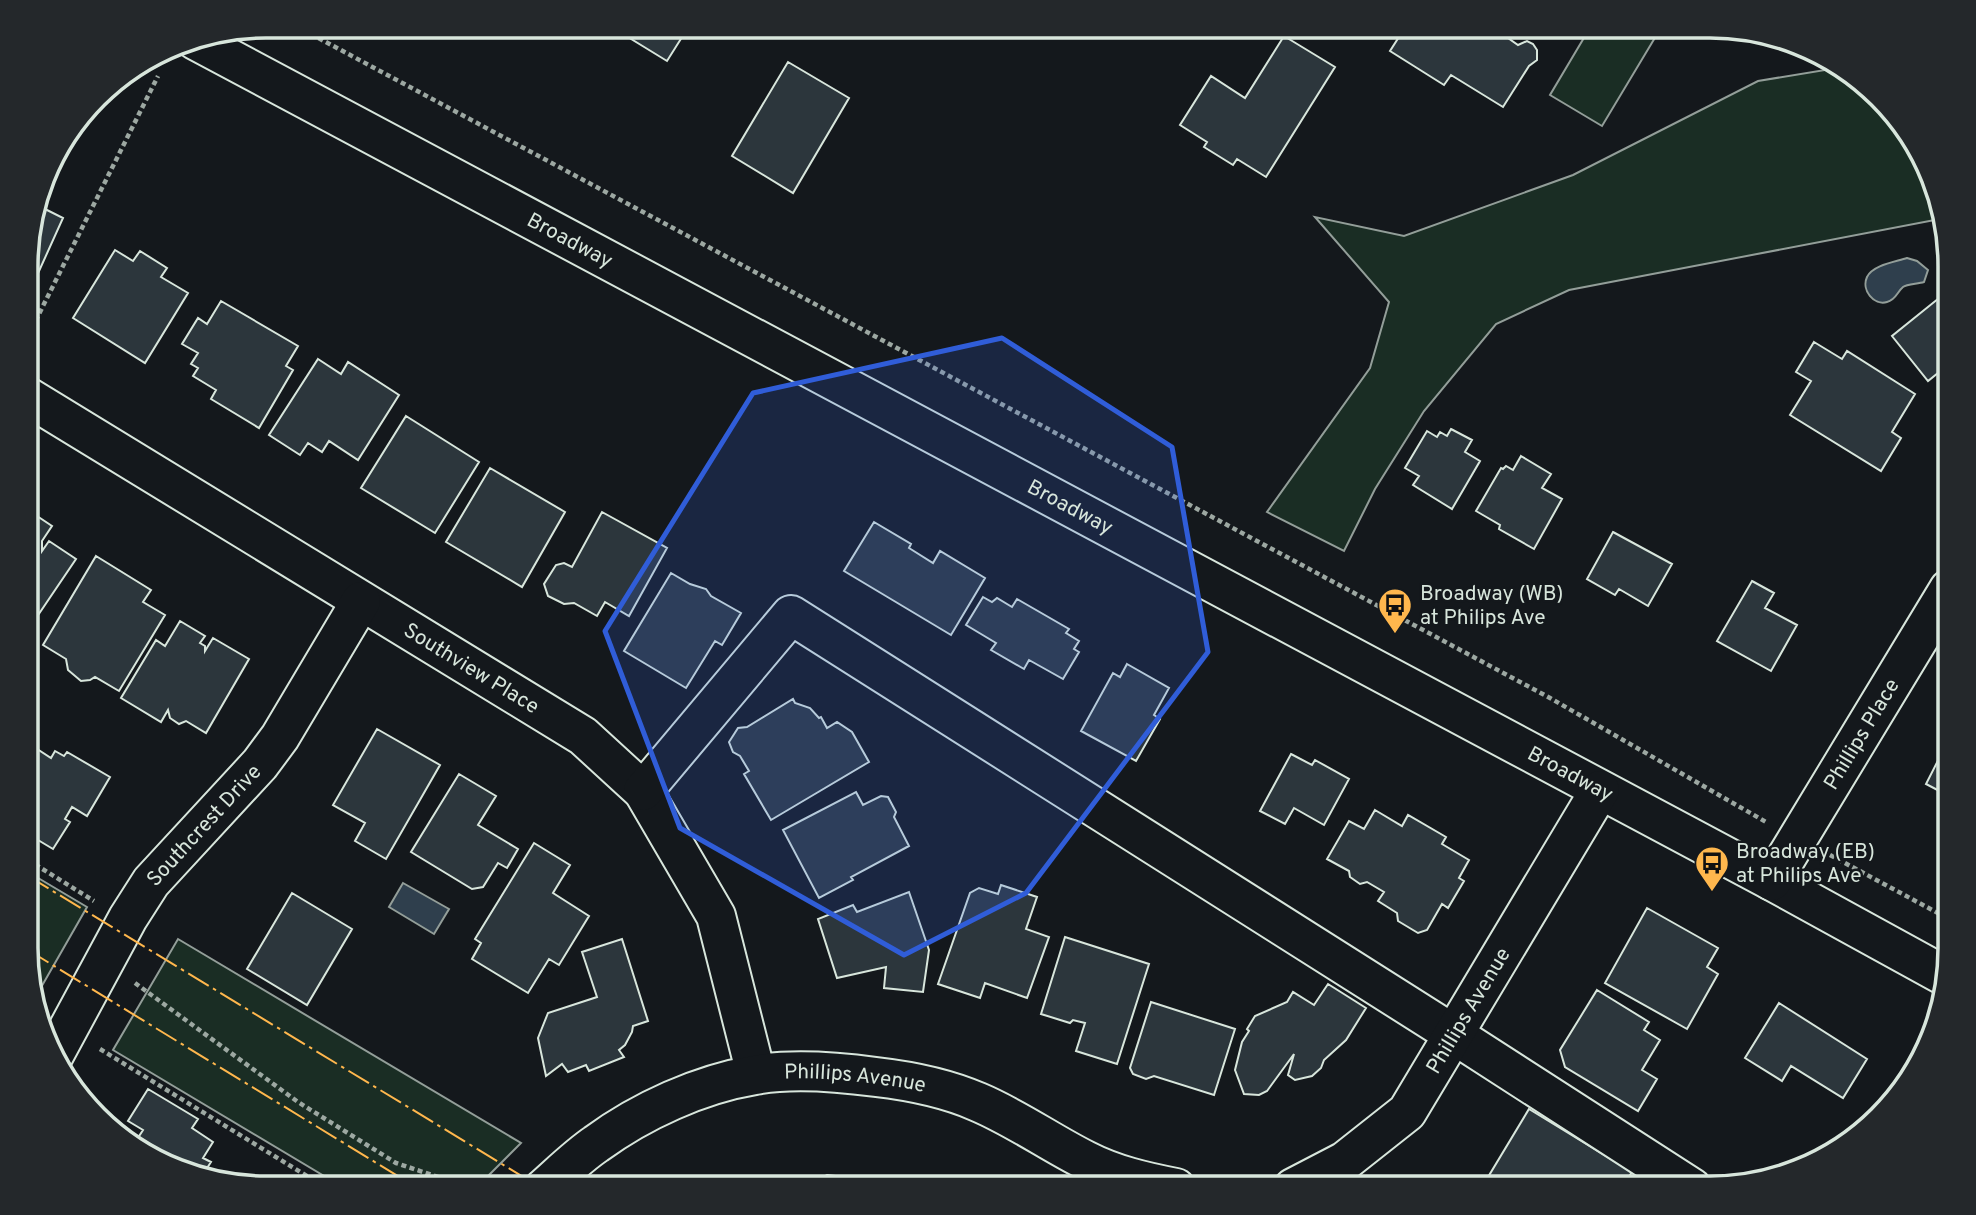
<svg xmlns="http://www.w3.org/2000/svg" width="1976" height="1215" viewBox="0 0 1976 1215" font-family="Overpass,sans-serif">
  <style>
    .green { fill: #1a2d24; stroke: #939e99; stroke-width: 2 }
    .water { fill: #2f3f4d; stroke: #939e99; stroke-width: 2 }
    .building { fill: #2c363c; stroke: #d8e6dc; stroke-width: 2 }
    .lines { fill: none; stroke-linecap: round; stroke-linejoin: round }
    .minor-casing { stroke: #d8e6dc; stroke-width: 42 }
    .path { stroke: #9da8a2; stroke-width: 4.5; stroke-dasharray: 5 3.5; stroke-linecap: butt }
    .minor { stroke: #14181c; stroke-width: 38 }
    .power { stroke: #ffb74d; stroke-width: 2; stroke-dasharray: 24 5 3.5 5; stroke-linecap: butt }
    .marked { fill: #305dd8; fill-opacity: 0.2; stroke: #305dd8; stroke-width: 5; stroke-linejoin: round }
    .labels { text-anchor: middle; stroke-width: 5; stroke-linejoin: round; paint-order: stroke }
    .street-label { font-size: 21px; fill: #d8e6dc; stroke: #14181c }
    .poi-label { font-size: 21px; fill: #d8e6dc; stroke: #14181c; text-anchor: start }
    .rim { fill: none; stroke: #d8e6dc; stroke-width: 3.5 }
  </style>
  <rect width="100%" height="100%" fill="#14181c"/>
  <path class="green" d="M1591,26H1662L1602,126L1550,95Z
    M1843,67L1917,146L1940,219L1569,290L1496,324L1424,411L1375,489L1344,551L1267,512L1370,368L1389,302L1315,217L1404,236L1573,175L1758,81Z
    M28,872L87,907L35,998L28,980Z
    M178,939L521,1143L475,1189H346L113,1050Z"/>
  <path class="water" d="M1907,258L1917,261L1928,270L1924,282C1918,284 1907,284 1903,287C1897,292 1896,300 1887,302C1874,306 1861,290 1867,277C1873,265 1895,262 1907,258Z
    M403,883L449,909L434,934L389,907Z"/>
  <path class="building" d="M610,26H689L667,61Z
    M1406,26H1505L1501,33L1518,45L1527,41L1533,44L1537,50V60L1529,66L1503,107L1451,75L1444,85L1390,51Z
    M1284,36L1335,67L1266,177L1237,159L1233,165L1204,147L1207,142L1180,125L1211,76L1245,98Z
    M788,62L849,98L793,193L732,156Z
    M37,205L63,218L30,291L28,235Z
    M115,250L133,261L140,251L167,268L161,277L188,293L145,363L73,318Z
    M1949,290V364L1928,381L1892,336Z
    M221,301L298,346L286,366L293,370L259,428L211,399L216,390L193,376L198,368L191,364L198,353L182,344L198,318L207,324Z
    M1814,342L1842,359L1847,351L1915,394L1892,432L1901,438L1881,471L1790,415L1811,381L1796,372Z
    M318,359L341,374L348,362L399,395L358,460L329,441L322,452L308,443L300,455L269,435Z
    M406,416L479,462L435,533L361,488Z
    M1451,429L1472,440L1465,452L1480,461L1452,509L1413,485L1419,476L1405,468L1427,431L1437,437L1440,432L1447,436Z
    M1521,456L1551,474L1542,488L1562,499L1534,549L1499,529L1500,525L1476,511L1501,468L1503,469L1506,466L1513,470Z
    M490,468L565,512L522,587L446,542Z
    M28,510L52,526L42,541V551L49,541L76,559L28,630Z
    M602,512L667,548L629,616L605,602L597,616L574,603L564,604L548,596L544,584L556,565L564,563L572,567Z
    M874,522L911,544L909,548L933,563L940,551L985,578L951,635L844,571Z
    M1613,532L1672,564L1648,606L1619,589L1615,595L1587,579Z
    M96,556L151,590L143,602L165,615L119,691L95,677L90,680L81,681L68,670L66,659L43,645Z
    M671,573L690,584L706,589L711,596L741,613L722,645L715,641L686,688L624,651Z
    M1752,581L1774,593L1765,608L1797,625L1771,671L1717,641Z
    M983,597L992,602L997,598L1012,607L1017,599L1069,629L1066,633L1079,641L1074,649L1079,652L1063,679L1029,660L1024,669L991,650L996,643L966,625Z
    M180,621L205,636L200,643L205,646V651L213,638L249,659L206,733L186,721L179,724L170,718L168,710L161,722L121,698L156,640L165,646Z
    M1127,664L1169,688L1154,715L1160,719L1136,761L1081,731L1113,673L1120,677Z
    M793,699L795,703L810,708L819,718L821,717L827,728L837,722L852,732L869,762L771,820L744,774L749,771L740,756L733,752L729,742L738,728L747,727Z
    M377,729L440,765L386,859L355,841L365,823L333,805Z
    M1949,739V796L1926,784Z
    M28,743L51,758L55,751L64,756L67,752L110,777L87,816L72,807L65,819L70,822L53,849L28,834Z
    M1291,754L1312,765L1315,760L1349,779L1324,825L1294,808L1285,824L1260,811Z
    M459,774L496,796L478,825L518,849L507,868L498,863L483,887L472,889L411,852Z
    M856,792L863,805L881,796L888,797L896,812L894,817L909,846L851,877L853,880L819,898L783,830Z
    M1375,810L1402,826L1408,815L1446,837L1442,844L1469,860L1459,878L1464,881L1448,908L1442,904L1427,930L1418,933L1398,921L1397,913L1378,901L1384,892L1367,882L1360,884L1350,877L1349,871L1327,859L1349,821L1364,829Z
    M534,843L570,865L553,893L589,916L559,965L549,959L528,993L472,959L481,943L475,939Z
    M1001,885L1037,897L1026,929L1049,937L1027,998L985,983L980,998L938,984L970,893L979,888L998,894Z
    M909,892L929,950L923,992L884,988L886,967L837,978L818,919L853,905L857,912Z
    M292,893L352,929L307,1005L247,969Z
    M1647,908L1718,948L1707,967L1718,974L1687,1029L1605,983Z
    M1065,937L1149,964L1117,1064L1076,1051L1085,1023L1073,1020L1070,1023L1041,1014Z
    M622,939L648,1021L633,1026L632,1032L625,1045L619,1050L624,1057L589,1071L586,1065L568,1072L562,1064L546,1076L538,1038L548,1013L597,997L582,952Z
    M1328,984L1366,1008L1346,1040L1324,1060L1321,1068L1312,1076L1295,1080L1288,1075L1294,1054L1267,1091L1259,1095L1244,1094L1235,1070L1242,1042L1249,1031L1247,1029L1255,1016L1287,1002L1293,992L1314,1005Z
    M1597,990L1649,1022L1644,1030L1660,1040L1642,1070L1657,1079L1638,1111L1565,1067L1560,1050Z
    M1151,1002L1235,1029L1214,1095L1154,1076L1146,1079L1133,1074L1130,1068Z
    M1779,1003L1867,1059L1843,1098L1791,1066L1782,1081L1745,1058Z
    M148,1089L198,1119L192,1128L213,1142L203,1158L211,1162L200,1179L132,1147L143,1130L128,1121Z
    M1529,1109L1632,1172L1622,1188H1477L1479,1185L1482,1187Z
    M827,1175L844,1177L858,1185L859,1189H773L779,1182L803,1178L814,1182Z
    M870,1178L888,1189H864Z"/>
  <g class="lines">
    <g class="minor-casing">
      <g id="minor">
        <path id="s1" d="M195,40L1772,881L1945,976"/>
        <path id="s2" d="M28,397L583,736L643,791L716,916L756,1074"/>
        <path d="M643,791L791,615L1453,1034L1692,1188"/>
        <path id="s3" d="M1772,881L1949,589"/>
        <path id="s4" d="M54,1055L128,918L151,882L260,764L280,737L361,601"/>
        <path id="s5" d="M1293,1188L1345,1161L1407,1112L1600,790"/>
        <path id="s6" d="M543,1189C560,1174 577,1157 596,1144C641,1111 700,1084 755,1075C791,1068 839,1072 876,1077C911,1081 946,1088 978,1102C1016,1118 1049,1142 1085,1160C1114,1175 1145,1182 1176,1188"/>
      </g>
    </g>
    <path class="path" d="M296,26L1550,698L1766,822
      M28,336L158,76
      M1830,855L1949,919
      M28,860L94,901
      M135,983L298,1102L396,1163L474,1189
      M100,1049L328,1189"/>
    <use href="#minor" class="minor"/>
    <path class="power" d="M28,876L543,1189
      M28,950L419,1189"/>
  </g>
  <path class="marked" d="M1002,338L1172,447L1208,652L1026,893L904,955L680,828L605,631L753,393Z"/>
  <defs>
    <g id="bus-pin" transform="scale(1.75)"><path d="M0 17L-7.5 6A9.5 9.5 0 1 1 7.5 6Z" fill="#ffb74d" stroke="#14181c"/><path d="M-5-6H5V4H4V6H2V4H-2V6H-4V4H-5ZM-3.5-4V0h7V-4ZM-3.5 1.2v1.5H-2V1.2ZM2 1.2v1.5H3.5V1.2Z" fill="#111"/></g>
  </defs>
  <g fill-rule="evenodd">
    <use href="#bus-pin" x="1395" y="605"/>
    <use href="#bus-pin" x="1712" y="863"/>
  </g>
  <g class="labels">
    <g class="street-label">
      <text dy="7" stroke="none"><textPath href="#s1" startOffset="425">Broadway</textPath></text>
      <text dy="7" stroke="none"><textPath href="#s1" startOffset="992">Broadway</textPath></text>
      <text dy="7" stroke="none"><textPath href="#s2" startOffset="520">Southview Place</textPath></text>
      <text dy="7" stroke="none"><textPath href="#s3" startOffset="172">Phillips Place</textPath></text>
      <text dy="7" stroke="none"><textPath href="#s1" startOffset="1559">Broadway</textPath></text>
      <text dy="7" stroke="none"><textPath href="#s4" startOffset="276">Southcrest Drive</textPath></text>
      <text dy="7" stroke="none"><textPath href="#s5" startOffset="256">Phillips Avenue</textPath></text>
      <text dy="7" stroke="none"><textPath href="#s6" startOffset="345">Phillips Avenue</textPath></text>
    </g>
    <g class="poi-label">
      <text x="1420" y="600">Broadway (WB)<tspan x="1420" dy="24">at Philips Ave</tspan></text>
      <text x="1736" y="858">Broadway (EB)<tspan x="1736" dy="24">at Philips Ave</tspan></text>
    </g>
  </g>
  <path d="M0 0H1976V1215H0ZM266 38H1710A228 228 0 0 1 1938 266V948A228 228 0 0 1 1710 1176H266A228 228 0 0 1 38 948V266A228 228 0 0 1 266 38Z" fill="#24282b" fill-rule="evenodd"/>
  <path class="rim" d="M266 38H1710A228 228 0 0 1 1938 266V948A228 228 0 0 1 1710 1176H266A228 228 0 0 1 38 948V266A228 228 0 0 1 266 38Z"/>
</svg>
